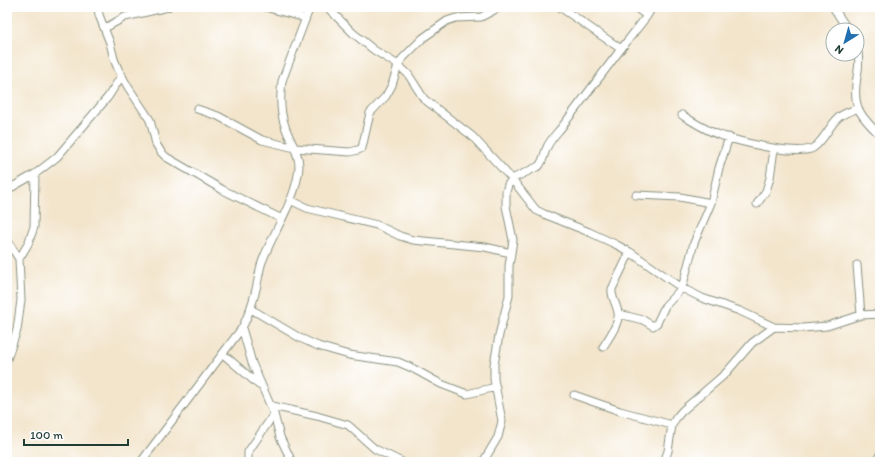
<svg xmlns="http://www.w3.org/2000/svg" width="887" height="469" viewBox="0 0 887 469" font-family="Itim,sans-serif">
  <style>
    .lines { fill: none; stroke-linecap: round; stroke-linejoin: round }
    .minor-casing { stroke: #899180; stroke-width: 9 }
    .minor { stroke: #fff; stroke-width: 7 }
  </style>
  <rect width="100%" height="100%" fill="#fff"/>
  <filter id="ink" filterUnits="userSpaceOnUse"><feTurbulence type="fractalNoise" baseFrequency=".025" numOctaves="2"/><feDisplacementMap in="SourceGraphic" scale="8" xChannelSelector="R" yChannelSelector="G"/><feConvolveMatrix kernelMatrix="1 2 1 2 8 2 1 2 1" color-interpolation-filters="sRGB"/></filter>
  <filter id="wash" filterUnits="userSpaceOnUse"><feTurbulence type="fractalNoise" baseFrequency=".012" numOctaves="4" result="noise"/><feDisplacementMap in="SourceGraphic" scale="16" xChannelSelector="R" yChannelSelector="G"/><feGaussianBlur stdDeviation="0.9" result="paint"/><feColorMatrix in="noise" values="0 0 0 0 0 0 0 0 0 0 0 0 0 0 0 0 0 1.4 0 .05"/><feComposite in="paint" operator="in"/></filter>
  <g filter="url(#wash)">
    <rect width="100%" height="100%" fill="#f3e5cc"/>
  </g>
  <g filter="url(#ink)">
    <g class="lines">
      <g class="minor-casing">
        <path id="minor" d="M98,7L99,15L110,43L114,59L118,69L128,87L150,120L156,144L161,152L166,157L223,190L282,219
          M265,7L305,18
          M327,7L353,33L374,50L398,65L408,74L424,99L472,136L512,179L536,210L544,214L589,232L615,244L630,252L682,288L702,298L740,311L774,327L803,328L827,326L861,315L880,314
          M560,7L621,49
          M635,7L647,16
          M833,7L848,30
          M105,28L125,17L168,7
          M857,48C860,58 859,67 857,77C852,106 859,115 880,135
          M197,109L218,116L262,140L295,148L350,152L358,150L362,148L370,113L386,96L392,85L398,65L403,58L423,38L447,21L456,18L481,17L500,7
          M682,115C695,123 708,132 723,136C740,142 797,156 813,148C824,141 829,126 838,118C843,113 852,111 858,108
          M7,190L35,174L57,157L108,97L122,75
          M636,195L680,197L711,203
          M290,200L307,208L323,212L377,225L400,236L413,240L485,247L511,253
          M757,204L766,191L770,178L774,149
          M7,240L19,259L21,300L17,330L7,359
          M19,259L28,244L34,227L35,174
          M857,265L861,315
          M251,309L300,338L318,346L349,355L398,362L412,368L441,384L467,394L496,387
          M619,314L643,320L653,326L657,323L665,306L682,288L694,243L711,203L719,168L729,137
          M242,328L252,363L274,414L250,449L248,452V462
          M603,347C608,339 620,323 618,313C617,304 611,298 612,289L630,252
          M223,354L259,385
          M574,395L620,411L672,425
          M272,406L317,416L348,425L375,449L402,462
          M274,414L280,437L292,462
          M141,462L242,328C248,316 253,303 256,289C258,281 259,273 261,265C272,232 297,201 299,166C299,151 289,140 285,126C280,112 280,96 282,81L310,7
          M483,462L498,437L502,421L494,379V365L499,335L509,296V266L513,240L506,206V192L508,185L512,179L539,166C544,160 544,153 547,147C551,139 556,134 561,128L621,49L647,16L652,7
          M664,462L668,451L672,425L676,418L682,411L725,374L752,343L774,327
          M877,462L880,454"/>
      </g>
      <use href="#minor" class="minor"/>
    </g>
  </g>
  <rect width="887" height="469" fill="none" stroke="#fff" stroke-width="24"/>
  <g transform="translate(845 42) rotate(217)"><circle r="19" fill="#ffffff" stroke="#a5b1ae"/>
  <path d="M0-3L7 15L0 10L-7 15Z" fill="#1f6fb2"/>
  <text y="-6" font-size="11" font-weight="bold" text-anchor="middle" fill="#1f3d34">N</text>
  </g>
  <path d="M24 439v6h104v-6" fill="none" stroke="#1f3d34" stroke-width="2"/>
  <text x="30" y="439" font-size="12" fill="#1f3d34" stroke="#ffffff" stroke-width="3" paint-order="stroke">100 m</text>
</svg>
